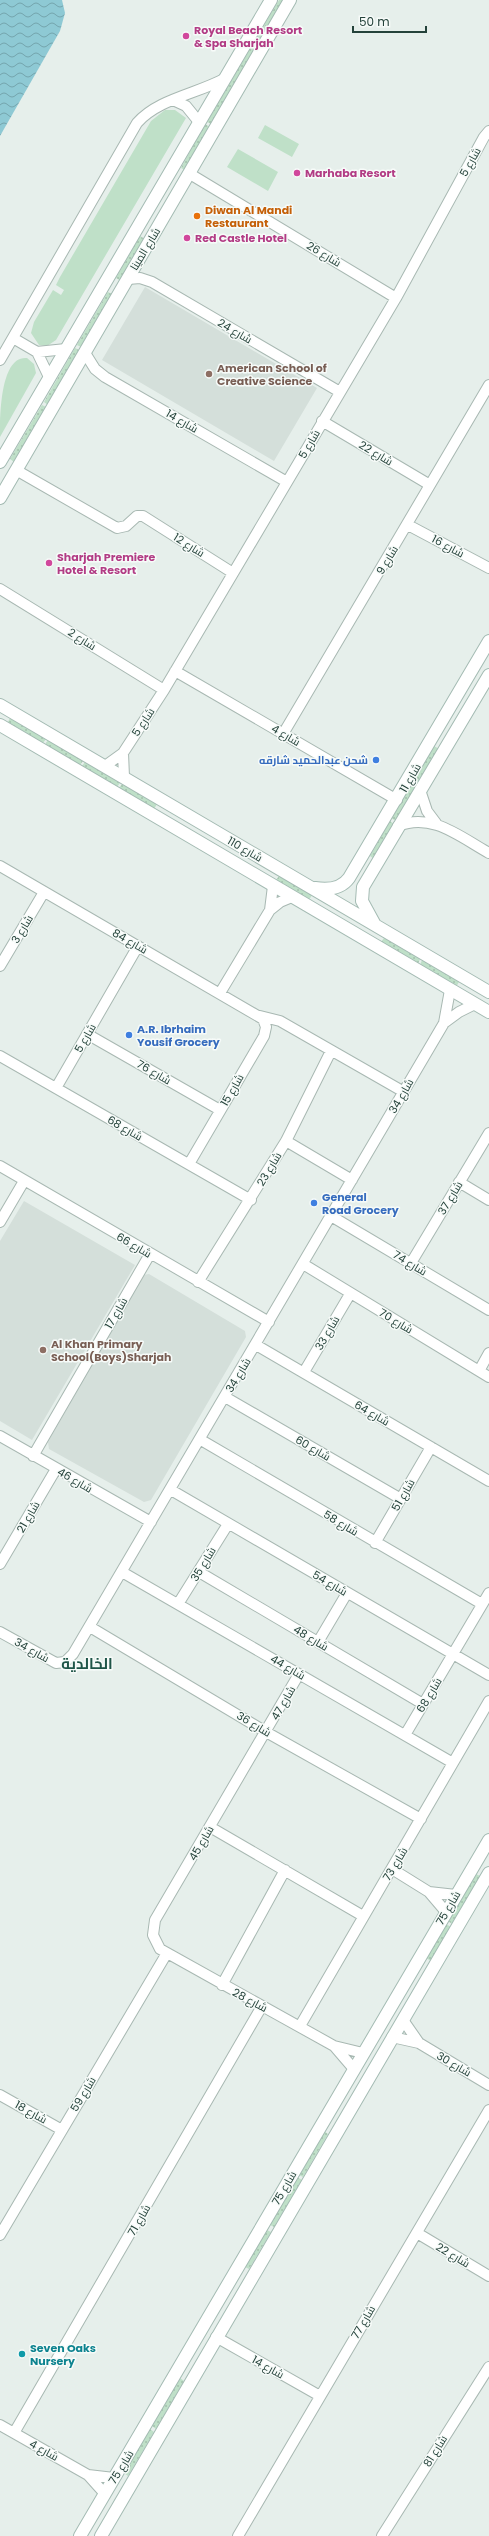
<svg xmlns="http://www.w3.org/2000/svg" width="489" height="2536" viewBox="0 0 489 2536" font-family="Poppins,Cairo,sans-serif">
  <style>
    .built { fill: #d4dfda }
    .grass { fill: url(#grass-dots) }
    .park { fill: #bfe0c8 }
    .water { fill: url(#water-waves) }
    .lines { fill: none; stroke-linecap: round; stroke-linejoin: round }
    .street-casing { stroke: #a8b8b2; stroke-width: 12 }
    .secondary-casing { stroke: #a4bbb3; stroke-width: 14 }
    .street { stroke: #fff; stroke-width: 10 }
    .secondary { stroke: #fff; stroke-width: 12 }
    .hotel-dot { fill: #d1479c; stroke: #f7fbf9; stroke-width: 1.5 }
    .food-dot { fill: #e8710a; stroke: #f7fbf9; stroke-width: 1.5 }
    .education-dot { fill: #8d6e63; stroke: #f7fbf9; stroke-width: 1.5 }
    .shop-dot { fill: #3f7fe0; stroke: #f7fbf9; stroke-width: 1.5 }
    .culture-dot { fill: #0f9aa8; stroke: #f7fbf9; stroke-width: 1.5 }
    .labels { text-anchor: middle; stroke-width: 3; stroke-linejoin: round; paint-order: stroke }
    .hotel-label { font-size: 11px; font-weight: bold; fill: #b23c85; stroke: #f7fbf9; text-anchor: start }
    .street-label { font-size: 11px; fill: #24423a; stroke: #f7fbf9 }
    .food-label { font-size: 11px; font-weight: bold; fill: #c56008; stroke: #f7fbf9; text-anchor: start }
    .education-label { font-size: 11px; font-weight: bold; fill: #785e54; stroke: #f7fbf9; text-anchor: start }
    .shop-label { font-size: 11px; font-weight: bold; fill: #366cbe; stroke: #f7fbf9; text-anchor: start }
    .culture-label { font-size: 11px; font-weight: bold; fill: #0d838f; stroke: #f7fbf9; text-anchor: start }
    .district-label { font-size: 15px; font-weight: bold; fill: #1f5548; stroke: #f7fbf9 }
  </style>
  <defs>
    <pattern id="grass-dots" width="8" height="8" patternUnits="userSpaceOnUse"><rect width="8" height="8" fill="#bfe0c8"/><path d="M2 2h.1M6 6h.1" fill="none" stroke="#a4c1ad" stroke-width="1.8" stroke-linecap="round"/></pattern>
    <pattern id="water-waves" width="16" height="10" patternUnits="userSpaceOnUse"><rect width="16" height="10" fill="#8ec9d4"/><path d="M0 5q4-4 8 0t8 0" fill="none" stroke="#74a5ad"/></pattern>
  </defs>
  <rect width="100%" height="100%" fill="#e6efeb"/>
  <path class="built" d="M145,287L317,388L274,461L102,360Z
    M24,1201L135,1265L32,1440L0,1421V1241Z
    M149,1274L245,1331L246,1337L151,1500L144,1502L49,1449L48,1442L143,1275Z"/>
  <path class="grass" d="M279,0H285L211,124L207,122Z
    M205,124L210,127L185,170L181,168Z
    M140,236L145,239L121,281L116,278Z
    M108,292L112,294L81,347L77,345Z
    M75,348L79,350L48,405L44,402Z
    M42,405L46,407L14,462L10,459Z
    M10,718L46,739L43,743L8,722Z
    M48,740L83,761L80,765L45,745Z
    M434,746L439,749L419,784L414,781Z
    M85,762L120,783L117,787L82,766Z
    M412,783L417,786L396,821L391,818Z
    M122,784L157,804L154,809L119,788Z
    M390,821L394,824L374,859L370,856Z
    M279,876L312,895L309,900L276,880Z
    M384,938L420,959L418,964L381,942Z
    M422,960L459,982L456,987L420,965Z
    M476,1874L480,1876L452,1924L448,1921Z
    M446,1924L451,1927L431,1961L426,1958Z
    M324,2131L328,2134L303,2177L299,2175Z
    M297,2177L302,2180L274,2227L270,2225Z
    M267,2230L271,2232L249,2269L245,2267Z
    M180,2378L184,2381L156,2429L152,2426Z
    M150,2429L154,2432L128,2476L124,2473Z"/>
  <path class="park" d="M165,110H175L186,118L56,340L47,346L39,345L31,333L34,322L53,290L61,295L64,290L56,285L60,277L151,121Z
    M265,125L299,144L292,157L258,138Z
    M238,149L278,172L268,191L227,167Z
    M27,358L34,364L36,373L0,437C0,417 0,355 27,358Z"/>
  <path class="water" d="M0,0H62L65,13L60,31L0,136Z"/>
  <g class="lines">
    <g class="street-casing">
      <path id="street" d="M173,100L186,106L199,122
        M190,174L396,298
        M128,279L140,278L152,282L340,392
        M13,338L37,352L66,349
        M37,352L49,377
        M85,353L95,369L105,377L287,482
        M0,360L137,123C158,99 196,94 224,79
        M322,421L430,485
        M16,470L117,528L126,526L137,516H143L233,573
        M408,525L489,568
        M0,589L164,690
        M175,671L397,800
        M283,734L489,385
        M123,753L124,777
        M105,766L123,753L164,690L396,298L484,137L489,131
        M420,790L427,811L436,823
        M398,826C432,812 460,837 489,853
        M0,866L263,1019L266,1027L264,1036L189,1164
        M270,910L280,902L292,897
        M0,966L44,892
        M220,993L270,910L273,886
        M260,1016L280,1021L404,1092
        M444,1023L459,1012L475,1004
        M87,1034L220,1110
        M0,1056L251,1200
        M56,1088L138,946
        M286,1141L352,1180
        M0,1166L269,1322
        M459,1182L489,1200
        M331,1216L489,1310
        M0,1222L24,1181
        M411,1263L489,1133
        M303,1264L489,1377
        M198,1282L286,1141L331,1051
        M256,1345L489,1481
        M479,1371L489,1353
        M304,1372L350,1294
        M225,1397L401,1499
        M0,1436L151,1522
        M201,1440L482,1604
        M33,1456L150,1254
        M171,1490L489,1675
        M375,1543L431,1447
        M0,1564L56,1469
        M122,1572L453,1763
        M199,1572L423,1704
        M178,1604L228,1524
        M90,1627L266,1732L421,1819
        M0,1632L56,1663L65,1662L73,1654L444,1023L450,990
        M318,1642L347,1593
        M299,1674L155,1920L153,1935L160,1949L334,2046L363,2053
        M405,1735L489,1593
        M210,1827L363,1916
        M392,1869L429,1892L446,1912
        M429,1892L456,1895
        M222,1985L285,1870
        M403,2020L419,2043
        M300,2026L489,1701
        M392,2037L419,2043L489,2085
        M335,2047L353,2068
        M0,2095L62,2130
        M417,2233L489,2276
        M0,2235L167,1953
        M216,2337L320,2396
        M0,2425L88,2475L105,2494
        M14,2433L262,2006
        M88,2475L114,2478
        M238,2536L489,2110
        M382,2536L489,2367"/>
    </g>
    <g class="secondary-casing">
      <path id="secondary" d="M0,462L271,0
        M0,498L290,0
        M0,705L489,992
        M0,725L489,1012
        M315,888C327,890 341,889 349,878L489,641
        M374,923L362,901L363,887L489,675
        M80,2536L489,1840
        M101,2536L489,1873"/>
    </g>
    <use href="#street" class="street"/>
    <use href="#secondary" class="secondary"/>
  </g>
  <g class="hotel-dot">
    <circle cx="186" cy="36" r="4"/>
    <circle cx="297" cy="173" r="4"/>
    <circle cx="187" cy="238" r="4"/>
    <circle cx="49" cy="563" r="4"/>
  </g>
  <circle class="food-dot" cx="197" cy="216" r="4"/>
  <g class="education-dot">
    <circle cx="209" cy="374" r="4"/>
    <circle cx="43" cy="1350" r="4"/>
  </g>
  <g class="shop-dot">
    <circle cx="376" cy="760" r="4"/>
    <circle cx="129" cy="1035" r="4"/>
    <circle cx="314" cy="1203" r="4"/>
  </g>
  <circle class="culture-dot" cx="22" cy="2354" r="4"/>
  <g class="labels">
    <g class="hotel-label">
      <text x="194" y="34">Royal Beach Resort<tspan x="194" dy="13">&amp; Spa Sharjah</tspan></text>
      <text x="305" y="177">Marhaba Resort</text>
      <text x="195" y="242">Red Castle Hotel</text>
      <text x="57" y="561">Sharjah Premiere<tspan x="57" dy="13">Hotel &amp; Resort</tspan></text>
    </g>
    <g class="street-label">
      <text transform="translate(470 162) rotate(-61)" y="4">شارع 5</text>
      <text transform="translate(145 249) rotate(-59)" y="4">شارع المينا</text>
      <text transform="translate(324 254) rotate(31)" y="4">شارع 26</text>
      <text transform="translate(235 331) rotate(30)" y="4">شارع 24</text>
      <text transform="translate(182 421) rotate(30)" y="4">شارع 14</text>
      <text transform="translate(309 444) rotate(-60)" y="4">شارع 5</text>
      <text transform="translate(376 453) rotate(31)" y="4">شارع 22</text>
      <text transform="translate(189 545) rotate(32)" y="4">شارع 12</text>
      <text transform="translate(448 546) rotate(28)" y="4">شارع 16</text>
      <text transform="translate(387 560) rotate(-59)" y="4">شارع 9</text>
      <text transform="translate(82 639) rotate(32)" y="4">شارع 2</text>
      <text transform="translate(143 722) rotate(-57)" y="4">شارع 5</text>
      <text transform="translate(286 735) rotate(30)" y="4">شارع 4</text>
      <text transform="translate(410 778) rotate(-60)" y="4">شارع 11</text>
      <text transform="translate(245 849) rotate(30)" y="4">شارع 110</text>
      <text transform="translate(22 929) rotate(-59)" y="4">شارع 3</text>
      <text transform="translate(130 941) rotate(30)" y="4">شارع 84</text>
      <text transform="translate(85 1038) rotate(-60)" y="4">شارع 5</text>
      <text transform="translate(154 1072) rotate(30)" y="4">شارع 76</text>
      <text transform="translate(232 1090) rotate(-60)" y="4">شارع 15</text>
      <text transform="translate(401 1096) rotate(-60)" y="4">شارع 34</text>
      <text transform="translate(125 1128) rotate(30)" y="4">شارع 68</text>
      <text transform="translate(269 1169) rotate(-59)" y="4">شارع 23</text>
      <text transform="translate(450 1198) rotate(-59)" y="4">شارع 37</text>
      <text transform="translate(134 1245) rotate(30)" y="4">شارع 66</text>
      <text transform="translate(410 1263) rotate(31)" y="4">شارع 74</text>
      <text transform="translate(116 1313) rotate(-60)" y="4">شارع 17</text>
      <text transform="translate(396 1321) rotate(31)" y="4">شارع 70</text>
      <text transform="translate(327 1333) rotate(-60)" y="4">شارع 33</text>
      <text transform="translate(238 1375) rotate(-59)" y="4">شارع 34</text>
      <text transform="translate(372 1413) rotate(30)" y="4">شارع 64</text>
      <text transform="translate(313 1448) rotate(30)" y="4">شارع 60</text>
      <text transform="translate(75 1480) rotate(30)" y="4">شارع 46</text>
      <text transform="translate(403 1495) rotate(-60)" y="4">شارع 51</text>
      <text transform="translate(28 1517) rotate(-60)" y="4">شارع 21</text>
      <text transform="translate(341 1523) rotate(31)" y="4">شارع 58</text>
      <text transform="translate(203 1564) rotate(-59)" y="4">شارع 35</text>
      <text transform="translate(330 1583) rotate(30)" y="4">شارع 54</text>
      <text transform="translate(311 1638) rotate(31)" y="4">شارع 48</text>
      <text transform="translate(32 1650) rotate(29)" y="4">شارع 34</text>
      <text transform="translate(288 1667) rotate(30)" y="4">شارع 44</text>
      <text transform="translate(429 1695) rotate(-59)" y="4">شارع 68</text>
      <text transform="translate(283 1703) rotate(-60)" y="4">شارع 47</text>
      <text transform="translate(254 1724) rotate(31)" y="4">شارع 36</text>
      <text transform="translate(201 1843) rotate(-60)" y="4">شارع 45</text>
      <text transform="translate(395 1864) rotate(-59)" y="4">شارع 73</text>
      <text transform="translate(448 1908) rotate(-60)" y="4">شارع 75</text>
      <text transform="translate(250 2000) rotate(28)" y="4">شارع 28</text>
      <text transform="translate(454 2064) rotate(30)" y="4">شارع 30</text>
      <text transform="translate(83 2094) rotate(-59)" y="4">شارع 59</text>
      <text transform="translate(31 2112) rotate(29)" y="4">شارع 18</text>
      <text transform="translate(284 2188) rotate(-60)" y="4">شارع 75</text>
      <text transform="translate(139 2220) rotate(-60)" y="4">شارع 71</text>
      <text transform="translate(453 2255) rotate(31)" y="4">شارع 22</text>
      <text transform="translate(363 2322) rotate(-60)" y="4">شارع 77</text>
      <text transform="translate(268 2367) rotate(29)" y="4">شارع 14</text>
      <text transform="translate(44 2450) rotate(29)" y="4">شارع 4</text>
      <text transform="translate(435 2451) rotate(-58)" y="4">شارع 81</text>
      <text transform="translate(121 2467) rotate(-59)" y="4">شارع 75</text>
    </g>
    <g class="food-label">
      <text x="205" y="214">Diwan Al Mandi<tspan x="205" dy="13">Restaurant</tspan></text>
    </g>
    <g class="education-label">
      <text x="217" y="372">American School of<tspan x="217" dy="13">Creative Science</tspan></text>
      <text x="51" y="1348">Al Khan Primary<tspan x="51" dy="13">School(Boys)Sharjah</tspan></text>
    </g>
    <g class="shop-label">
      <text x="368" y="764" text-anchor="end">شحن عبدالحميد شارقه</text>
      <text x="137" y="1033">A.R. Ibrhaim<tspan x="137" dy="13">Yousif Grocery</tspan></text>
      <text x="322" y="1201">General<tspan x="322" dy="13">Road Grocery</tspan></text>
    </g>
    <g class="culture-label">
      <text x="30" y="2352">Seven Oaks<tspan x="30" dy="13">Nursery</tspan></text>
    </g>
    <g class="district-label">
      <text x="87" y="1669">الخالدية</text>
    </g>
  </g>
  <path d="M353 26v6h73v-6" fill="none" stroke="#24423a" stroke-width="2"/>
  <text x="359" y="26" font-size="12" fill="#24423a" stroke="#f7fbf9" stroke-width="3" paint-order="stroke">50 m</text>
</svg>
